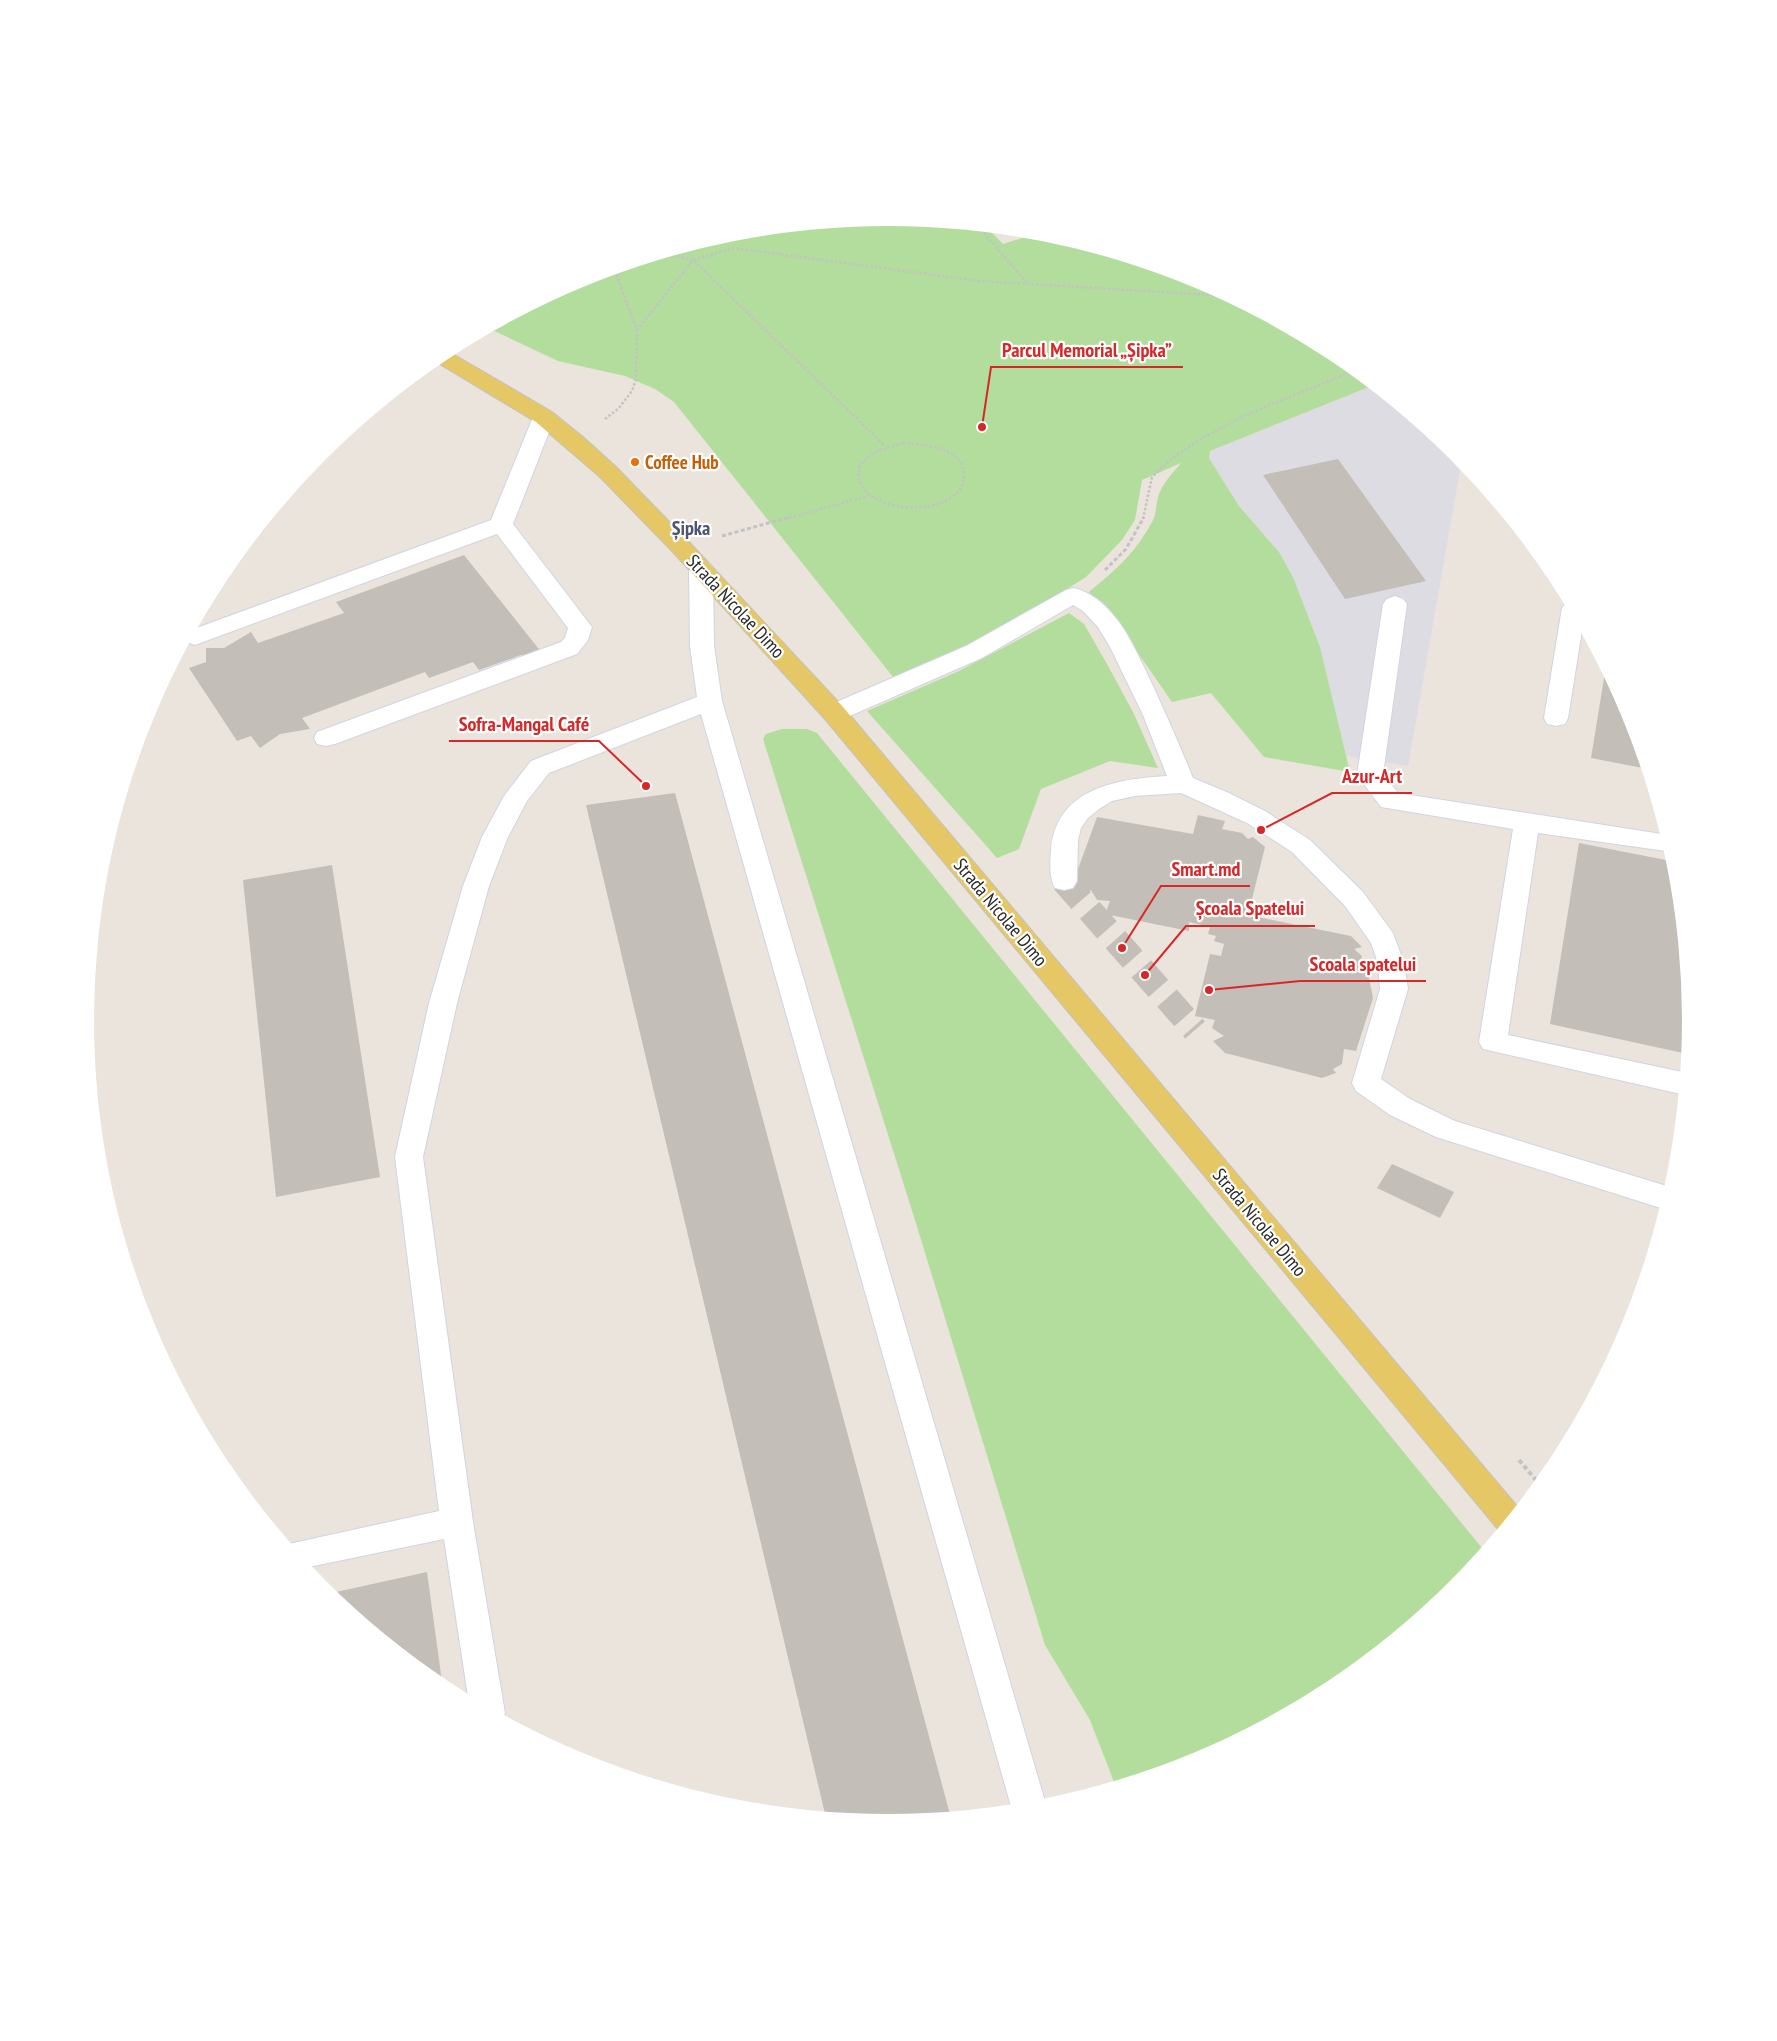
<svg xmlns="http://www.w3.org/2000/svg" width="1777" height="2041" viewBox="0 0 1777 2041" font-family="'PT Sans Narrow',sans-serif">
  <style>
    .industrial { fill: #dedce3 }
    .green { fill: #b3dd9c }
    .building { fill: #c3beb7 }
    .lines { fill: none; stroke-linecap: round; stroke-linejoin: round }
    .minor-tunnel { stroke: #c3bfb8; stroke-width: 26; stroke-dasharray: 26 13; stroke-linecap: butt }
    .minor-casing { stroke: #d1d4e1; stroke-width: 2 }
    .major-casing { stroke: #c3c3c3; stroke-width: 2 }
    .path-far2 { stroke: #c3c3c3; stroke-width: 2.5; stroke-dasharray: 2.5 2; stroke-linecap: butt }
    .path-far1 { stroke: #c3c3c3; stroke-width: 3; stroke-dasharray: 4 2.5; stroke-linecap: butt }
    .path { stroke: #c3c3c3; stroke-width: 4; stroke-dasharray: 4.5 3; stroke-linecap: butt }
    .minor { fill: #fff; fill-rule: evenodd }
    .major { fill: #e5c766; fill-rule: evenodd }
    .food-dot { fill: #e8710a; stroke: #fff; stroke-width: 2 }
    .labels { text-anchor: middle; stroke-width: 4.5; stroke-linejoin: round; paint-order: stroke }
    .food-label { font-size: 19px; font-weight: bold; fill: #c56008; stroke: #fff; text-anchor: start }
    .street-label { font-size: 19px; fill: #292929; stroke: #fff }
    .neighbourhood-label { font-size: 20px; font-weight: bold; fill: #4d5576; stroke: #fff }
    .leader { fill: none; stroke: #d62828; stroke-width: 2 }
    .callout-dot { fill: #d62828; stroke: #fff; stroke-width: 2 }
    .callout-label { font-size: 20px; text-anchor: middle; font-weight: bold; fill: #d62828; stroke: #fff; stroke-width: 4.5; stroke-linejoin: round; paint-order: stroke }
  </style>
  <rect width="100%" height="100%" fill="#eae4dc"/>
  <path class="industrial" d="M1374,385L1457,453L1462,459L1408,766L1346,756L1320,647L1293,577L1279,552L1239,506L1209,458L1210,451Z"/>
  <path class="green" d="M889,217L986,227L1003,244L1041,232H1046L1196,278L1335,353L1374,385L1210,451L1209,458L1239,506L1279,552L1293,577L1320,647L1350,772L1264,757L1211,693L1172,702L1131,643L1089,592C1115,571 1138,550 1153,520C1157,512 1156,502 1159,494C1165,480 1173,473 1181,463L1142,480L1135,520L1122,540L1086,577L1004,629L893,677L674,402L655,389L625,376L558,361L488,328L581,278L732,232Z
    M1069,613L1084,624L1107,664L1133,712L1158,768L1110,761L1041,789L1019,849L997,858L867,711L959,671Z
    M782,729H807L817,733L1486,1553L1456,1589L1335,1689L1196,1763L1116,1787L1090,1720L1045,1645L915,1220L763,739L766,734Z"/>
  <path class="building" d="M1338,459L1426,581L1345,599L1263,475Z
    M464,555L542,653L532,657L521,655L479,670L473,662L429,678L425,672L302,718L310,729L280,734L260,748L251,736L237,741L189,668L206,662V648H224L251,632L258,643L344,613L336,602Z
    M1606,666L1631,713L1648,769L1591,758Z
    M675,793L951,1818L888,1824L826,1818L586,805Z
    M1198,815L1225,821L1222,829L1242,833L1248,839L1253,837L1265,847L1248,915L1351,936L1362,947L1354,949L1362,956L1357,972L1368,973L1373,998L1356,1051L1344,1049L1342,1064L1333,1069L1336,1073L1322,1078L1225,1053L1213,1041L1224,1036L1212,1028L1215,1020L1195,1016L1210,954L1221,956L1224,944L1214,941L1216,936L1208,934L1210,927L1189,922V931L1105,914L1110,901L1097,900L1091,890L1083,893L1073,883L1097,817L1193,834Z
    M1579,843L1676,862L1689,994L1683,1053L1550,1024Z
    M332,865L380,1177L276,1197L243,880Z
    M1392,1164L1454,1192L1440,1218L1377,1188Z
    M427,1572L443,1689L327,1594Z"/>
  <g class="lines">
    <path class="minor-tunnel" d="M1064,881L1195,1030"/>
    <g class="minor-casing">
      <path id="minor" d="M544,411L552,412L555,417L513,524L592,627L588,640L577,654L335,744L326,746L317,744L314,738L317,732L561,642L565,638L568,628L497,534L203,642L195,645L187,642L185,640L191,630L491,520L533,417L536,412Z
        M701,561L709,563L713,568L714,646L722,701L1047,1808L1045,1809L1013,1812L1012,1810L701,714L549,773L527,801L508,837L489,886L457,1003L423,1157L473,1522L505,1713L502,1720L469,1703L444,1539L304,1568L284,1545L439,1511L395,1157L429,1003L463,886L482,837L504,796L531,761L697,697L690,646L689,568L693,563Z
        M1074,588C1090,592 1104,603 1114,616C1127,631 1136,651 1145,669C1162,705 1178,741 1193,778L1229,793L1265,811L1310,840L1363,892L1393,933L1404,963L1408,989L1381,1079L1410,1099L1455,1121L1673,1188L1667,1210L1436,1137L1390,1115L1356,1091L1352,1083L1380,989L1378,963L1371,943L1345,906L1292,852L1247,823L1181,793L1135,796L1112,801L1099,809L1087,819L1081,828L1078,840L1077,881L1073,888L1064,890L1055,888C1049,877 1050,863 1051,850C1056,788 1117,779 1167,776L1143,715L1110,647L1098,627L1083,611L1073,605L982,658L843,719L834,721L825,719L822,713L825,707L966,646L1066,590Z
        M1395,596L1403,599L1407,604L1383,774L1398,793L1668,835L1673,852L1538,833L1508,1035L1687,1073L1685,1095L1483,1049L1479,1042L1513,829L1381,807L1357,775L1383,604L1387,599Z
        M1571,601L1583,624L1568,718L1565,724L1556,726L1547,724L1544,718L1562,608L1566,603Z"/>
    </g>
    <g class="major-casing">
      <path id="major" d="M446,350L552,412L583,437L615,466L689,542L843,707L1521,1511L1502,1534L825,719L673,552L599,476L536,422L433,360Z"/>
    </g>
    <path class="path-far2" d="M978,226L1028,284
      M664,253L693,260L885,446
      M637,330L693,260L733,248L979,281L1230,296
      M605,419L619,408L632,391L636,379L637,330L614,268
      M903,443C925,444 968,448 964,479C963,486 959,493 952,497C930,513 885,511 866,491C862,488 860,482 858,478L860,465L874,452Z
      M785,519L868,496
      M1143,519L1152,477L1172,458L1204,437L1246,415L1356,370"/>
    <path class="path-far1" d="M722,536L790,517
      M1105,570L1126,549L1144,517"/>
    <path class="path" d="M1519,1460L1541,1486"/>
    <use href="#minor" class="minor"/>
    <use href="#major" class="major"/>
  </g>
  <circle class="food-dot" cx="635" cy="462" r="5"/>
  <g class="labels">
    <g class="food-label">
      <text x="645" y="469">Coffee Hub</text>
    </g>
    <g class="street-label">
      <text transform="translate(736 606) rotate(47)" y="7">Strada Nicolae Dimo</text>
      <text transform="translate(1001 912) rotate(50)" y="7">Strada Nicolae Dimo</text>
      <text transform="translate(1260 1222) rotate(50)" y="7">Strada Nicolae Dimo</text>
    </g>
    <g class="neighbourhood-label">
      <text x="691" y="535">Șipka</text>
    </g>
  </g>
  <path d="M0 0H1777V2041H0ZM94 1020a794 794 0 1 1 1588 0a794 794 0 1 1-1588 0Z" fill="#fff" fill-rule="evenodd"/>
  <path class="leader" d="M982 427L991 367H1183M646 786L599 741H449M1261 830L1332 793H1412M1122 948L1161 886H1250M1145 975L1186 926H1315M1209 990L1300 981H1426"/>
  <g class="callout-dot">
    <circle cx="982" cy="427" r="5"/>
    <circle cx="646" cy="786" r="5"/>
    <circle cx="1261" cy="830" r="5"/>
    <circle cx="1122" cy="948" r="5"/>
    <circle cx="1145" cy="975" r="5"/>
    <circle cx="1209" cy="990" r="5"/>
  </g>
  <g class="callout-label">
    <text x="1087" y="357">Parcul Memorial „Șipka”</text>
    <text x="524" y="731">Sofra-Mangal Café</text>
    <text x="1372" y="783">Azur-Art</text>
    <text x="1206" y="876">Smart.md</text>
    <text x="1250" y="915">Școala Spatelui</text>
    <text x="1363" y="971">Scoala spatelui</text>
  </g>
</svg>
